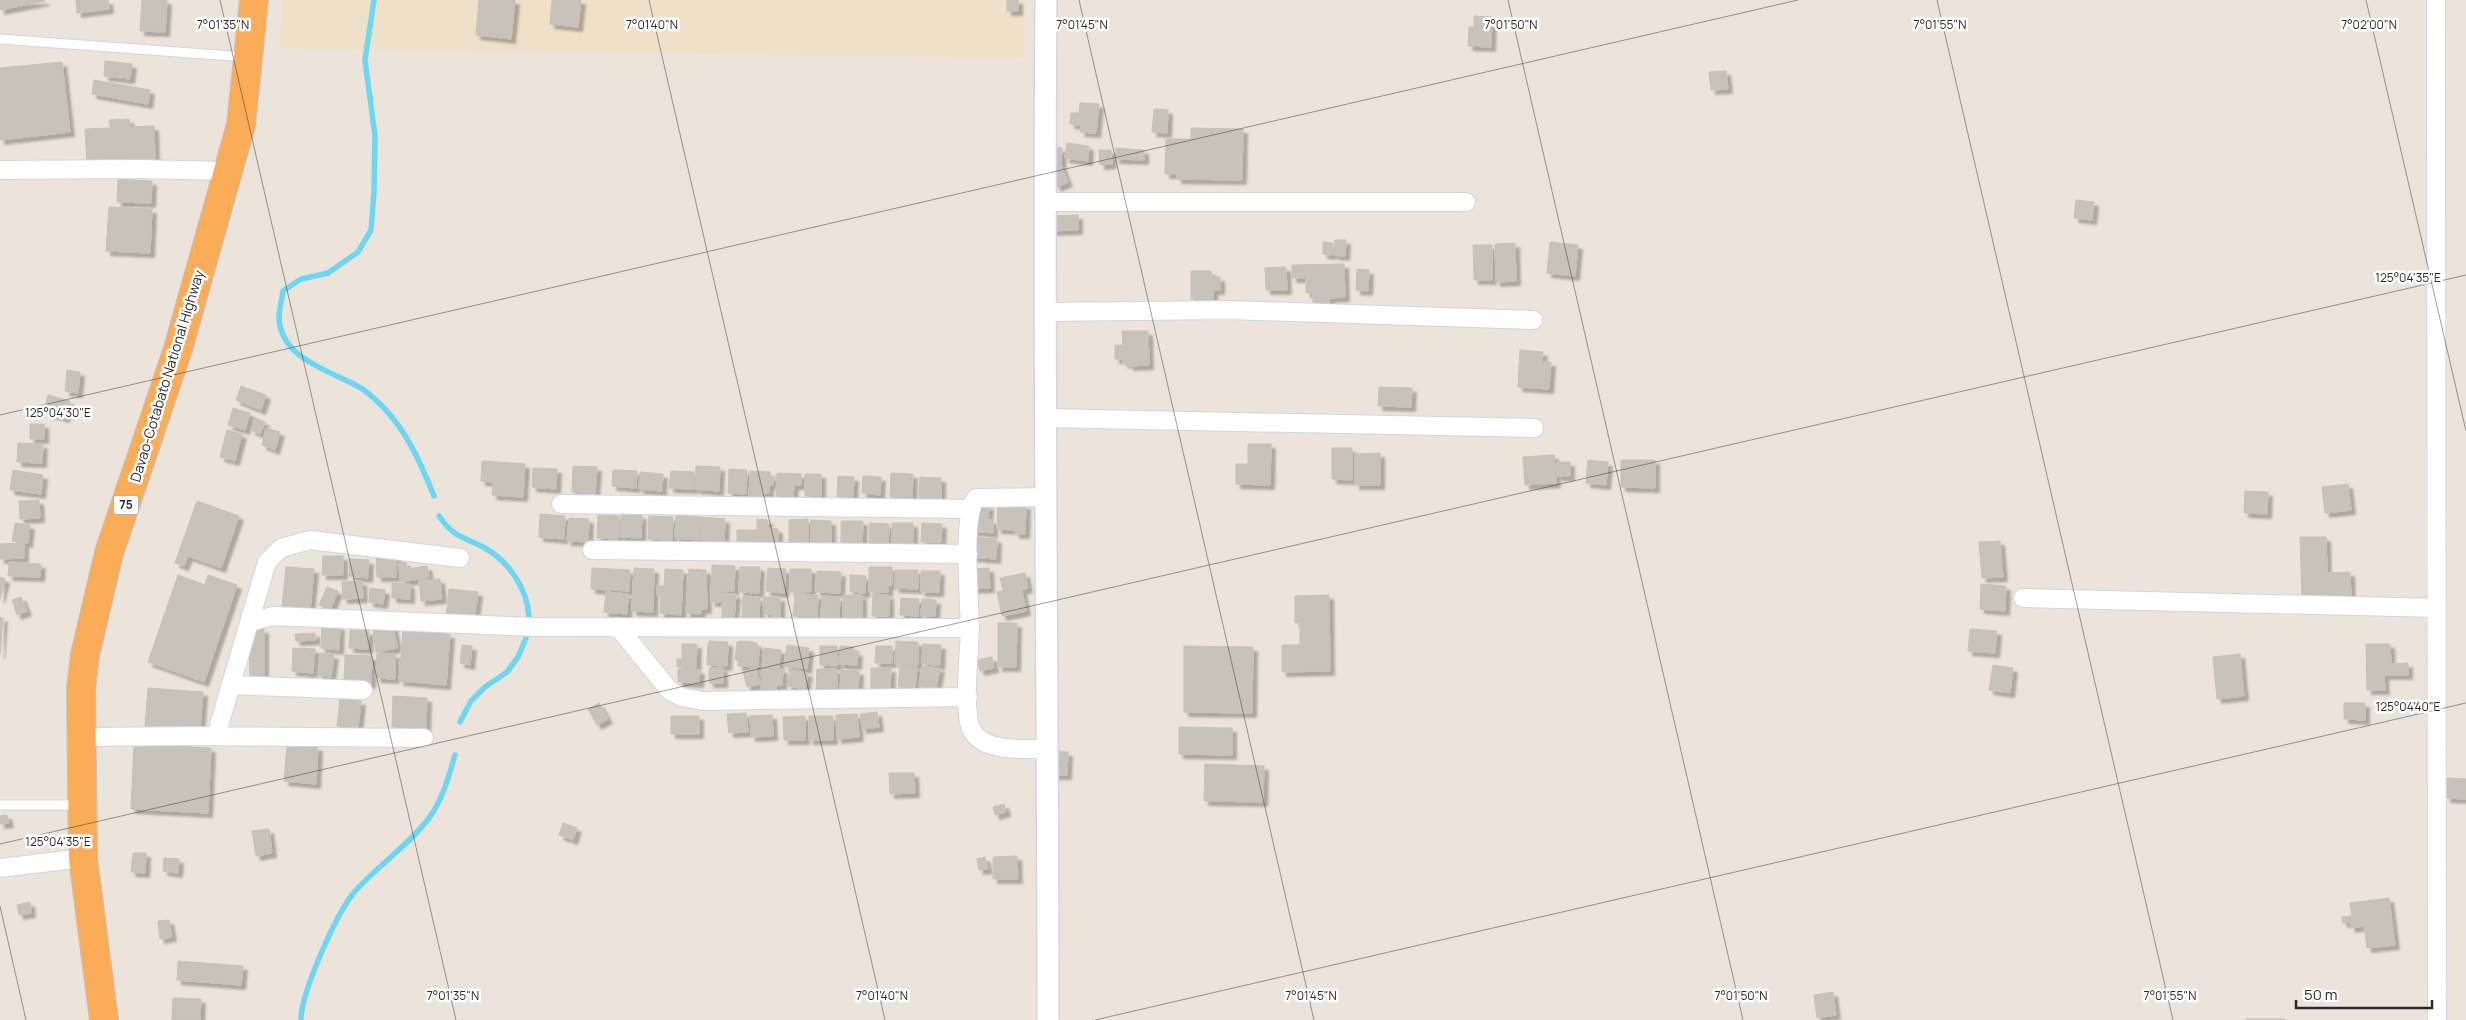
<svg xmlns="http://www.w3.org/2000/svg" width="2466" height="1020" viewBox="0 0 2466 1020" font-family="Manrope,sans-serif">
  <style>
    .education { fill: #efe0ca }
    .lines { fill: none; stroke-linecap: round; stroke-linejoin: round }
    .stream { stroke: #6bd7f2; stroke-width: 5.5 }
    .building { fill: #c7c2ba; stroke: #c8c0b5; filter: url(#shadow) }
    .service-casing { stroke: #d1d5e3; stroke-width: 11 }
    .minor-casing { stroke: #d1d5e3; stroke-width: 20 }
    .tertiary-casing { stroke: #d1d5e3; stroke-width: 24 }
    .trunk-casing { stroke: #c3c3c3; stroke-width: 30 }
    .service { stroke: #fff; stroke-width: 9 }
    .minor { stroke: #fff; stroke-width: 18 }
    .tertiary { stroke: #fff; stroke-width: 21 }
    .trunk { stroke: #faac56; stroke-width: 28 }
    .ticks { fill: none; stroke: #2a2a2a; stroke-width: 1; stroke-opacity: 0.45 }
    .labels { text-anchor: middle; stroke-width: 5; stroke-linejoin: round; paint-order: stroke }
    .shield { fill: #fff; stroke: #6a6a6a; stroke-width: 1 }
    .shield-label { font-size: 12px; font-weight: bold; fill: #2a2a2a }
    .street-label { font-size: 14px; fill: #2a2a2a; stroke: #fff }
    .ticks-label { font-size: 12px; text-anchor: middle; fill: #2a2a2a; stroke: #fff; stroke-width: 5; stroke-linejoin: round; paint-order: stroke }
  </style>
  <defs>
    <filter id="shadow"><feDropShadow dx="4.5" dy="4.5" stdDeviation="1" flood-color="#0004"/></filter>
  </defs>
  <rect width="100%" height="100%" fill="#ece4db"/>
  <path class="education" d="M283,0H1024V58L279,49Z"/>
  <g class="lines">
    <path class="stream" d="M374,0L365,60L375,136L374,192L371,230L358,252L328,273L301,279L283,291C282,300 279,309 279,318C281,359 329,370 359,387C367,391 376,400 382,406C407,431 421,464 434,496
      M439,516C455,539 463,536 485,548C509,562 527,588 529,616
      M460,722L471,701L485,687L507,672L518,657L526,638
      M301,1020C301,993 338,908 358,888C380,864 409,845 429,818C442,801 449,776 455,755"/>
  </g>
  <path class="building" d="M0,0H44L45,1L0,10Z
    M76,0H108L109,9L77,13Z
    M142,0H167L165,32L140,31Z
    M479,0H515L511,39L476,35Z
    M552,0H581L578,27L550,24Z
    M1007,0H1018V11H1007Z
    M1474,16L1492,17L1491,47L1468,46L1469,27H1474Z
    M105,61L132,64L130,79L104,76Z
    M62,62L70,132L0,140V68Z
    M1726,71L1728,89L1711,90L1709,72Z
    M94,80L150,90L148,104L92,94Z
    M1080,103L1099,104L1096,133L1080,132L1081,125L1070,124L1071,113H1079Z
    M1154,109L1168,110L1167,133L1152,132Z
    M129,119L130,127L154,126L155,159L87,162L85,129L110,128L109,120Z
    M1191,128L1243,129L1242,180L1177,179V174H1165L1166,139H1191Z
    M1067,143L1089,146L1088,161L1065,158Z
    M1050,147L1062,148L1061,165L1068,182L1057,187L1048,168Z
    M1116,148L1144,150V160L1115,159Z
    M1099,150H1111L1112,164L1100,165Z
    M118,179L152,181L151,203L117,202Z
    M2076,200L2094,202L2092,220L2074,218Z
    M109,207L152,209L150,253L106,251Z
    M1078,215V230L1048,231L1047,216Z
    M1335,240H1346L1345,256L1334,255Z
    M1323,242L1333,243L1332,255L1323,254Z
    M1550,242L1578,245L1575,276L1547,273Z
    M1515,243L1516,281L1496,282L1495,244Z
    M1473,245H1492V280H1474Z
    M1344,264L1345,297L1329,298V305H1313V293H1306V278H1292V265Z
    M1286,267L1287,290H1266L1265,268Z
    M1357,269L1369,270L1368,291L1356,290Z
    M1191,271H1211V277H1220V290H1213V305H1198L1197,299H1191Z
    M1122,331H1148L1149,365L1129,366V363H1123V359H1115V345H1123Z
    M1520,350L1543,352L1542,362H1551L1549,389L1518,387Z
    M67,370L80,372L78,393L65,391Z
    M241,386L266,395L261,410L236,400Z
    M1379,387L1412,388L1411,407L1378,406Z
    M48,395L70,401L65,418L44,412Z
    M233,408L250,413L245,430L228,425Z
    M255,418L265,422L260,434L251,430Z
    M30,424H44V439H30Z
    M266,428L280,432L275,450L262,445Z
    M227,430L242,434L235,461L220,457Z
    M18,443L43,444L42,463L17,462Z
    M1248,444H1271L1270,485L1236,484V464H1248Z
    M1332,448H1352V480L1332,479Z
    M1380,453V485H1355V454Z
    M1554,455L1556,483L1525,485L1523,457Z
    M1588,460L1608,462L1606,485L1586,483Z
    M1621,460H1655V488L1621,487Z
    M482,461L525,464L523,497L492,495L493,482L481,481Z
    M1557,462H1570V476H1557Z
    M573,466L597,467L595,494L572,492Z
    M696,466L720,467L719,491L695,489Z
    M533,468L557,469L556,489L532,487Z
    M729,469L747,470L746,494L728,493Z
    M13,470L43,475L41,494L10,490Z
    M613,470L637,471L636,488L612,486Z
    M671,471L694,472L693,489L669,488Z
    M750,471L770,472V477H774L773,485H769V493H764V498H749Z
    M640,472L663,474L662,491L639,489Z
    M777,473L801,474V485H794L793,497L776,496Z
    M891,473L913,474L912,498L890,497Z
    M805,474H821V496H805Z
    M838,476L854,477L853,498L837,497Z
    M863,476L881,477L880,495L862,493Z
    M920,477L941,478V499L919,498Z
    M2348,484L2351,510L2325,513L2322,487Z
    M2245,491L2268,492L2267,514L2244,513Z
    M39,500L40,518L20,519L19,501Z
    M197,501L239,516L221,568L188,556L184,566L175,563Z
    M998,503L1026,505L1025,534H1015V530L997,529Z
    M973,504L989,505L988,520H993V533L972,531Z
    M540,514L565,516L564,539L539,537Z
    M621,514L642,515L641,538L620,537Z
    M598,515L619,516L618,539L597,538Z
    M676,515L700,517L698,540L675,538Z
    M649,516L673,517L672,540L648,539Z
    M701,517L725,519L724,542L700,540Z
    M569,518L589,519L588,542L567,541Z
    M757,519L768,520V528L778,529V545L737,544V530H757Z
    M808,519V544H789V520Z
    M811,520L831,521V544H811Z
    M841,521H863L862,546L841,545Z
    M15,523L30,525L28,543L12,541Z
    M870,523L889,524L888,549L869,548Z
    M892,523H913V546H892Z
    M922,523L942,524L941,542H921Z
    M972,537L997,539L996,559L970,557Z
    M2300,537H2326L2327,573L2350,572L2351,599L2302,601Z
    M2000,541L2003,577L1982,578L1979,542Z
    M24,543V558L0,559V544Z
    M376,555H396V577H377Z
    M323,556H343V575H322Z
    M350,559L369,560L368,578L349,576Z
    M9,562L41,564L40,577L8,576Z
    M406,562L407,569L427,566L429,577L401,582L398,563Z
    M712,565L735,566L734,591H720V602H711Z
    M286,567L314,569L310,610L282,607Z
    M740,567H760L759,593L739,592Z
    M869,567H892V585H888V592H869Z
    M592,568L630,570L629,591L591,589Z
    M634,568L654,569L653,612L632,611Z
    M768,568L786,569L784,593L766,591Z
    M989,568L990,588L971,589L970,569Z
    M665,569L683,570L681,615L660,613L661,595H657V585L664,586Z
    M689,569L706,570L707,609H701V614L686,613Z
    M790,569H811V592H790Z
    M895,570H918V589L895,588Z
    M817,571L841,572L840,593L816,592Z
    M921,571H940L939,592H921Z
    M1025,573L1028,588L1022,590L1026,611L1002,616L997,592L1003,591L1000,578Z
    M178,575L205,585L208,575L237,585L204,682L148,662Z
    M850,575L866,576L865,593L850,592Z
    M0,577L5,579L0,599Z
    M440,579L442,599L421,601L419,580Z
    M362,581L363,598L343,599L342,582Z
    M392,583L410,584V599L392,598Z
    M1981,584L2006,586L2005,611L1980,609Z
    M327,587L338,591L330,610L319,605Z
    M370,588L385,590L383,604L369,602Z
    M449,589L478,592L474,621L446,617Z
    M606,592L628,594L627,614L604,612Z
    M722,593L736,594L734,619L722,618Z
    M795,594L818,595L817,618L793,616Z
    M873,594L889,595V616H872Z
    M843,595H862V618L843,617Z
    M1329,595L1330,671L1282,672V645H1300V623H1295V596Z
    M743,596L760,597L759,618H742Z
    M822,596L840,597L839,618H821Z
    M21,597L27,611L17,615L12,600Z
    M763,597H780V622H772V614H764Z
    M901,598L919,599L918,616L900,615Z
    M922,599L936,600L935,616H921Z
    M0,617L3,618L0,654Z
    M998,623H1017L1016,667H998Z
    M322,625L340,626L339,650L321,648Z
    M393,625L397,648L376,652L373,628Z
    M249,629H264V679H250Z
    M1970,629L1997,631L1995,653L1968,651Z
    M350,630L369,631L368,649L349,648Z
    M403,630L450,634L446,685L399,681Z
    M315,633L316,640L296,641L295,634Z
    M709,641L728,642L727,662L708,661Z
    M739,641L753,642L752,646H759L758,667L738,666Z
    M896,641L918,642V665L895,664Z
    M737,642L757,643L756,662L735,660Z
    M682,644H697L696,668L677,667V659H682Z
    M708,644L728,645L727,666L707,665Z
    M923,644L941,645L940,665L922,664Z
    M2366,644H2390L2391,664L2408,663V675H2384L2385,690H2367Z
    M462,645L472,646L470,665L460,663Z
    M787,645L809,648L807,669L784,666Z
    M820,646H837V666L820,665Z
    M840,646L854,647V652H858L857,665L839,664Z
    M876,646H892V663H875Z
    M1184,646L1253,647L1252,713L1184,712Z
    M293,648L315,649L313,673L292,671Z
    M764,648L781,650L779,668L762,667Z
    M321,653L334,655L331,677L318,676Z
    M377,653L395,654V679L376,678Z
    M2240,654L2244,696L2217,699L2213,657Z
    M345,655L372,656L371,684L344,683Z
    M992,657L994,668L980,671L977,660Z
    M1993,665L2013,668L2010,693L1989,690Z
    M900,666L917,667L915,688L898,687Z
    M922,666L940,668L936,689L919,686Z
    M709,668H723V683H709Z
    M756,668L760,684L747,687L743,672Z
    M762,668L783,669L782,685H776V691L761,690Z
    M871,668H891L890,690H871Z
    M678,669L700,670L699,683L678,682Z
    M790,669L808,673L805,689L787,686Z
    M817,669H837V692L816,691Z
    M841,670L859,671L858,694L840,693Z
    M148,688L203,692L200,730L145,726Z
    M393,696L427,698L426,729L392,727Z
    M340,699L361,701L358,728L337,726Z
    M599,703L608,719L597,725L588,709Z
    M2344,703H2365V720L2344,719Z
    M877,712L879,727L862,729L860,714Z
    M746,713L748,732L729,733L727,714Z
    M857,714L859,737L837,739L836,715Z
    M772,715L773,736L751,737L750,716Z
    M671,716H699V734H671Z
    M805,716V740H784L783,717Z
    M809,716H833V740H809Z
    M1179,727L1232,728V755L1179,754Z
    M134,744L211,748L208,813L131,809Z
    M287,745L318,747L316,784L284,781Z
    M1050,751L1068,752L1067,775H1050Z
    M1205,764L1264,766L1263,802L1204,801Z
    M889,773H914L915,793L890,794Z
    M2447,778L2466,779V799L2446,798Z
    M1004,804L1006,812L995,815L993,807Z
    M7,815L9,823L0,824V816Z
    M563,823L577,828L573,840L559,835Z
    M269,829L272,853L256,856L252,831Z
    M133,853H146L145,873L131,872Z
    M1017,856L1018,879H993V857Z
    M985,857L988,869L979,870L977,859Z
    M164,858L179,859L178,873L163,871Z
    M2389,898L2395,945L2367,948L2364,926L2351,928L2350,922L2343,923L2342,917L2352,916L2350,903Z
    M30,902L31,913L19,915L17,905Z
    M169,920L172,937L160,939L158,921Z
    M178,961L243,966L241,985L177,980Z
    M1833,992L1836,1015L1817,1018L1814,995Z
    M173,998L201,999L200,1020H172Z
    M2246,1019H2285V1020H2246Z"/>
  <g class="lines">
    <g class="service-casing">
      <path id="service" d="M0,39L246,57
        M0,805H80"/>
    </g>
    <g class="minor-casing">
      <path id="minor" d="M2436,0L2437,1020
        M0,170L137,169L228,171
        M1044,202H1466
        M1044,312L1229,310L1533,320
        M1046,418L1534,428
        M1047,497L976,498C961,517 970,603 970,630C969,660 964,692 969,722C970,726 972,732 975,735C990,753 1027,748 1048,749
        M561,504L971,509
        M592,550L968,554
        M2023,598L2437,608
        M248,626L267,562L281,548L310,540L460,558
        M618,627L670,691L682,697L703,701L968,697
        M231,685L363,690
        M216,736L248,626L253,621L273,616L534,627L970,628
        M82,737L193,736L424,738
        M0,868L83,858"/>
    </g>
    <g class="tertiary-casing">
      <path id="tertiary" d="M1046,0C1043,340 1048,680 1048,1020"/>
    </g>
    <g class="trunk-casing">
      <path id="trunk" d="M104,1020L83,858L81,689L85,655L109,553L178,349L241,125L254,0"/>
    </g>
    <use href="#service" class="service"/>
    <use href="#minor" class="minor"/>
    <use href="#tertiary" class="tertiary"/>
    <use href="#trunk" class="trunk"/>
  </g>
  <path class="ticks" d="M220,0L456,1020M649,0L885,1020M1079,0L1314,1020M1508,0L1743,1020M1937,0L2173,1020M2366,0L2466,431M0,415L1798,0M0,844L2466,275M0,906L26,1020M1095,1020L2466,703"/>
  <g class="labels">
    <rect class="shield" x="113.5" y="495.5" width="25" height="19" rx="4"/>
    <g class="shield-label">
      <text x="126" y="509">75</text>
    </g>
    <g class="street-label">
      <text transform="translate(167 376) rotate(-73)" y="5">Davao-Cotabato National Highway</text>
    </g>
  </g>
  <g class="ticks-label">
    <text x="223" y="29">7°01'35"N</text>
    <text x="652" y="29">7°01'40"N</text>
    <text x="1082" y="29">7°01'45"N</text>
    <text x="1511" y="29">7°01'50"N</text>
    <text x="2369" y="29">7°02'00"N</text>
    <text x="1940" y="29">7°01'55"N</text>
    <text x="2408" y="282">125°04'35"E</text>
    <text x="58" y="417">125°04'30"E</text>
    <text x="2408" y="711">125°04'40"E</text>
    <text x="58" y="846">125°04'35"E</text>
    <text x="453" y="1000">7°01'35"N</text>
    <text x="882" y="1000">7°01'40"N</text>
    <text x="1311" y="1000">7°01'45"N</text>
    <text x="1741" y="1000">7°01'50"N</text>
    <text x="2170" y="1000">7°01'55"N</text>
  </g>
  <path d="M2296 1000v8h136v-8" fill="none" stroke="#2a2a2a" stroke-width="2.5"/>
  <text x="2304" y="1000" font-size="15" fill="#2a2a2a" stroke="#ffffff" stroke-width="4" paint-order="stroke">50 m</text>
</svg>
